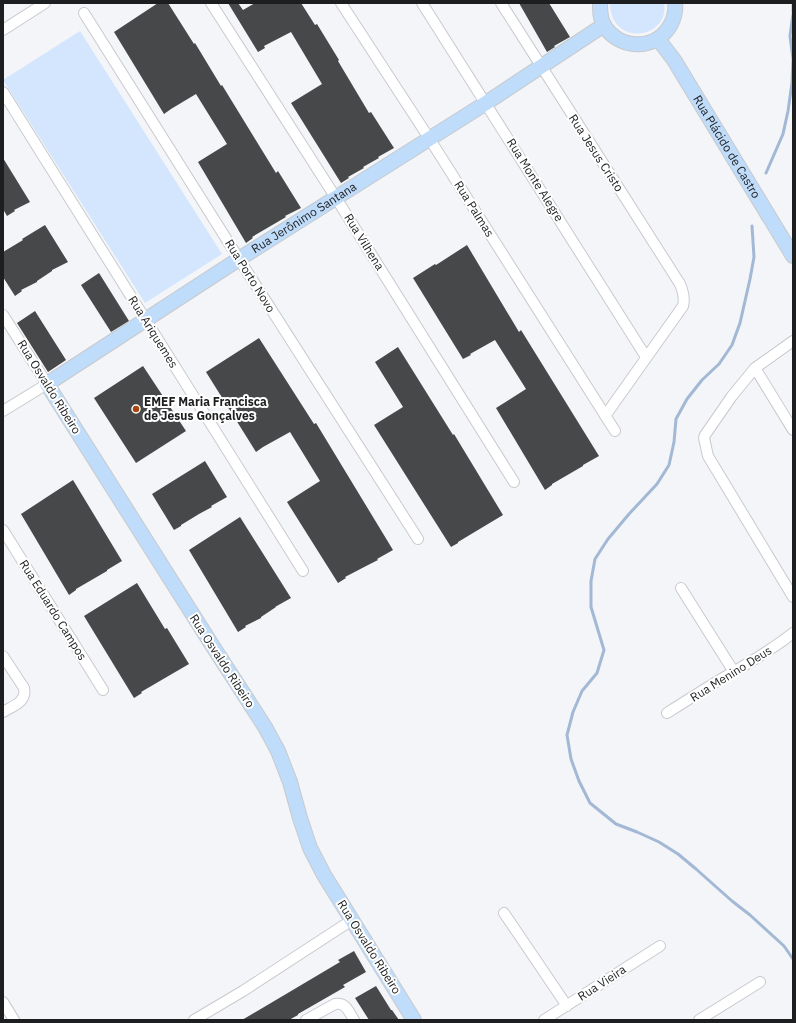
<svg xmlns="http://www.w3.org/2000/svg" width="796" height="1023" viewBox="0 0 796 1023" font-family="'IBM Plex Sans',sans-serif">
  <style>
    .green { fill: #d3e6fd }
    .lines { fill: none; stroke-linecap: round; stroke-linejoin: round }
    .stream { stroke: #a2b8d4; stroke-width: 3 }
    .building { fill: #46484a }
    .street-casing { stroke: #c8cacd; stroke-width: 12 }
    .secondary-casing { stroke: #c8cacd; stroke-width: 16 }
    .street { stroke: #fff; stroke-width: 10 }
    .secondary { stroke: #bfdcfa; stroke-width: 14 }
    .poi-dot { fill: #a9460f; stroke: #fff; stroke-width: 1.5 }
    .labels { text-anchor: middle; stroke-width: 4; stroke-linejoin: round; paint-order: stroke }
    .street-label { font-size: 12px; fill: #1d1e1f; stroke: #fff }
    .poi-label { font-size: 12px; font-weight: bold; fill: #1d1e1f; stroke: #fff; text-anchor: start }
  </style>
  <rect width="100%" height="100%" fill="#f3f5f8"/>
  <path class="green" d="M610,3H664C670,37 618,46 611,12C610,9 610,6 610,3Z
    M80,31L222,254L145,303L3,80Z"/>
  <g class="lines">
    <path class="stream" d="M793,3V12
      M766,173L783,134L788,111L792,83L793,59L790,36L793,14
      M752,226L754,257L750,279L740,323L732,345L719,364L702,380L687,399L676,419L674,442L669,465L657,484L629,514L608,539L595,559L591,581V607L604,650L597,673L582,691L573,712L567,735L571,759L579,781L590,803L616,824L637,832L659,842L678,854L696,869L732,901L750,915L784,946L793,959"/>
  </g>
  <path class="building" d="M158,3H168L194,44L195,43L221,86L222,85L276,173L278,171L301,208L285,216L286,217L252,237L253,238L246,243L198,162L227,144L196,94L171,109L164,114L114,32Z
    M228,3H238L243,10L255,3H301L315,25L317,24L339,60L338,61L369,113L371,112L394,148L378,157L379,158L363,167L364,168L348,177L349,178L341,183L291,103L322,84L291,32L264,46L265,48L258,52Z
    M519,3H549L570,37L554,46L555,47L547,52Z
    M3,158L30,202L14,210L15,211L7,216L3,209Z
    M45,225L68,262L52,270V271L37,281V282L21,290L22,291L15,296L3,277V252L23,240L22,239Z
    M467,245L519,332L521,330L599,456L583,465V466L552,484V485L545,490L496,408L526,389L495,340L470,354L471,355L463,359L413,278L435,264L436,265Z
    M99,273L129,321L111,332L81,285Z
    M35,311L66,360L48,372L17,323Z
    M259,338L314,424L316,423L393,550L377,559L378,560L370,564L345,577L346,578L338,583L287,502L320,481L290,432L263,447L256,452L206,372Z
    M398,347L453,435L454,434L503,515L458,542V543L451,547L374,425L403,407L375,362Z
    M143,366L186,431L136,463L94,398Z
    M205,461L227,497L211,506L212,507L199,514L181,525V526L174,530L152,494Z
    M73,480L122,561L107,570V571L76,589V590L69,595L21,514Z
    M240,517L291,598L275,607H276L261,617V618L245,626L246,627L238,632L189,550Z
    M137,583L165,629L167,628L189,664L141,692L142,693L134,698L84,616Z
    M354,951L366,972L343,985L345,987L298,1014V1015L289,1020H242L340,962L338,960Z
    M376,986L391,1010H392L399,1020H369L355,998Z"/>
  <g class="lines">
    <g class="street-casing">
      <path id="street" d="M211,3L336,198L514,482
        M341,3L429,138L615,431
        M422,3L646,357
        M501,3L680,284C683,291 685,298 683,306L605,416
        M84,13L239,259L418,539
        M3,30L45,3
        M3,92L303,571
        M3,315L47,384L3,411
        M793,341L755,368L732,396L705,435L704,438L708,456L793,597
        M755,368L793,430
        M3,530L103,690
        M681,588L734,672
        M3,656L24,688C27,702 13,706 3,712
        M667,713C689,699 711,685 733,672C754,660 774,648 793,633
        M504,913L567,1006
        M3,1002L14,1020
        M194,1020L243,991L352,920
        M306,1020L335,1004C346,1002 349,1012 354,1020
        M544,1020L660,946
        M699,1020L760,982"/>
    </g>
    <g class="secondary-casing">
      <g id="secondary">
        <path d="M600,3C600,11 600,20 605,27C622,51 657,50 671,24C674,18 676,10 675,3"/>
        <path id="s1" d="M658,39L674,60L793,256"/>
        <path id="s2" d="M414,1020L324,875L310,848L300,818L290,782L278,751L265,727L212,645L47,384L239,259L486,103L604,25"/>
      </g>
    </g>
    <use href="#street" class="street"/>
    <use href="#secondary" class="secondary"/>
  </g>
  <circle class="poi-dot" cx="136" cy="409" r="4"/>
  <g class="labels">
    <g class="street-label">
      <text dy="4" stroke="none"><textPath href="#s1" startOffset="128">Rua Plácido de Castro</textPath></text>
      <text transform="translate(596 153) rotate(57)" y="4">Rua Jesus Cristo</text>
      <text transform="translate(535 180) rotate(58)" y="4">Rua Monte Alegre</text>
      <text transform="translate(474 209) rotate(58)" y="4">Rua Palmas</text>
      <text dy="4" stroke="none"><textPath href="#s2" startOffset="1043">Rua Jerônimo Santana</textPath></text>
      <text transform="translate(364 242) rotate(58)" y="4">Rua Vilhena</text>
      <text transform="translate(250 276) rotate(58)" y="4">Rua Porto Novo</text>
      <text transform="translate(153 332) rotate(58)" y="4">Rua Ariquemes</text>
      <text transform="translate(49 387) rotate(58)" y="4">Rua Osvaldo Ribeiro</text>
      <text transform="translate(53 610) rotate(58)" y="4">Rua Eduardo Campos</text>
      <text transform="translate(222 661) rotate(57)" y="4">Rua Osvaldo Ribeiro</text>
      <text transform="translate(731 674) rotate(-32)" y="4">Rua Menino Deus</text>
      <text transform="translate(369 947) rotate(58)" y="4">Rua Osvaldo Ribeiro</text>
      <text transform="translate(602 983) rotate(-33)" y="4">Rua Vieira</text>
    </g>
    <g class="poi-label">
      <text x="144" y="406">EMEF Maria Francisca<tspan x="144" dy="14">de Jesus Gonçalves</tspan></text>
    </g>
  </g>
  <rect width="796" height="1023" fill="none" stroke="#1d1e1f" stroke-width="8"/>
</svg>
